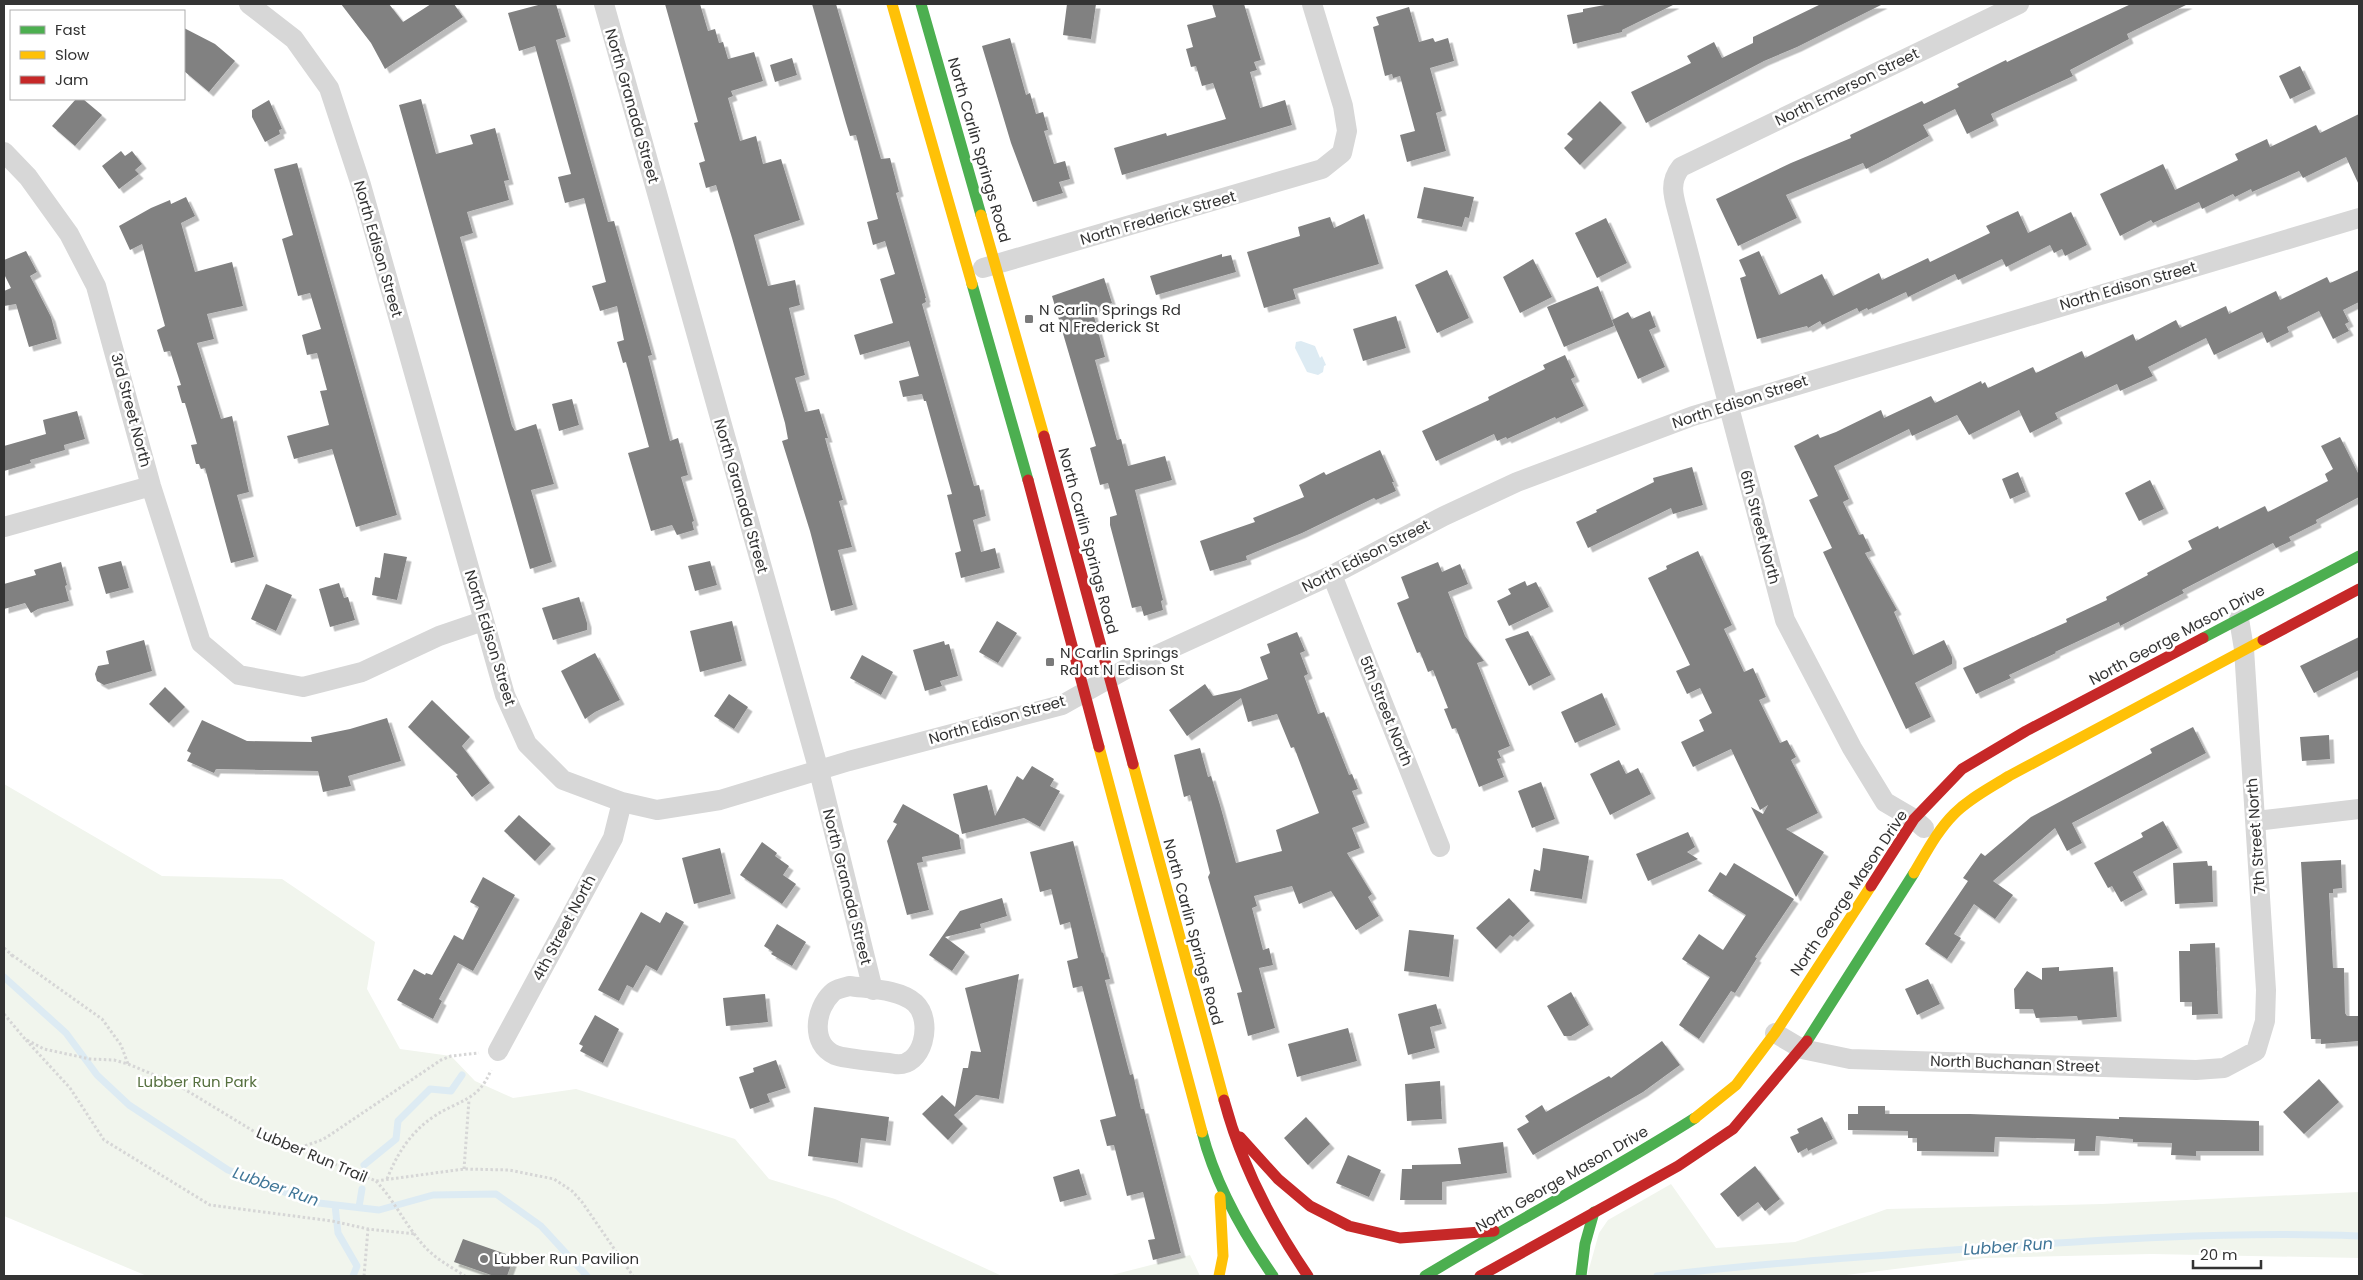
<svg xmlns="http://www.w3.org/2000/svg" width="2363" height="1280" viewBox="0 0 2363 1280" font-family="Poppins,sans-serif">
  <style>
    .green { fill: #f1f5ed }
    .water { fill: #ddebf3 }
    .lines { fill: none; stroke-linecap: round; stroke-linejoin: round }
    .stream { stroke: #ddebf3; stroke-width: 7 }
    .building { fill: #818181; filter: url(#shadow) }
    .path { stroke: #d6d6d6; stroke-width: 3; stroke-dasharray: 2.5 2.5; stroke-linecap: butt }
    .street { stroke: #d7d7d7; stroke-width: 20 }
    .fast { stroke: #4caf50; stroke-width: 11 }
    .slow { stroke: #ffc107; stroke-width: 11 }
    .jam { stroke: #c62828; stroke-width: 11 }
    .poi-dot { fill: #7a7a7a; stroke: #fff; stroke-width: 2 }
    .labels { text-anchor: middle; stroke-width: 5; stroke-linejoin: round; paint-order: stroke }
    .street-label { font-size: 15px; fill: #333; stroke: #fff }
    .poi-label { font-size: 15px; fill: #333; stroke: #fff; text-anchor: start }
    .park-label { font-size: 15px; fill: #56703f; stroke: #fff }
    .water-label { font-size: 16px; font-style: italic; fill: #3f7597; stroke: #fff }
  </style>
  <defs>
    <filter id="shadow"><feDropShadow dx="4.5" dy="4.5" stdDeviation="0" flood-color="#0004"/></filter>
  </defs>
  <rect width="100%" height="100%" fill="#fff"/>
  <path class="green" d="M4,784L162,876L282,879L375,942L367,989L400,1049L451,1056L475,1081L513,1098L576,1089L735,1139L769,1179L835,1199L1002,1276H147L4,1216Z
    M1671,1184L1716,1248L1795,1242L1887,1209L2102,1204L2359,1192V1258L2152,1254L1985,1258L1838,1276H1587L1599,1233L1608,1220Z
    M1190,1255L1200,1276H1108Z"/>
  <path class="water" d="M1301,341L1315,346L1320,358L1322,356L1326,365L1324,366L1323,372L1318,375L1307,372L1295,348L1296,342Z"/>
  <g class="lines">
    <path class="stream" d="M4,977L66,1033L97,1075L129,1105L228,1170L310,1202L379,1210L433,1195L496,1194L541,1226L587,1276
      M364,1165L396,1139L398,1121L430,1089L451,1091L462,1075
      M335,1205L338,1233L357,1266L353,1276
      M359,1207L362,1189
      M1657,1276C1760,1263 1863,1257 1966,1249C2097,1240 2228,1231 2359,1236"/>
  </g>
  <path class="building" d="M341,4H389L403,22L431,4H454L463,17L385,69L371,43Z
    M542,4H556L566,37L556,40L569,84L608,222L614,221L645,330L652,355L648,356L670,441L678,438L688,475L681,477L694,521L692,522L694,530L677,535L672,525L651,531L628,453L649,447L626,362L623,363L617,342L624,340L617,306L600,311L592,286L606,282L584,198L565,203L558,177L571,174L535,46L519,51L508,13Z
    M665,4H700L708,31L715,29L719,43L723,42L728,59L754,52L763,81L731,91L733,96L728,98L740,141L756,136L763,164L781,159L800,220L754,235L768,286L795,280L800,305L789,308L805,375L795,378L805,412L819,409L828,438H825L828,449L843,500L839,501L852,547L838,550L853,605L831,611L810,531L782,441L788,439L785,423L732,238L716,185L706,188L699,163L705,161L694,123L698,122Z
    M812,4H836L881,159L890,158L899,192L896,193L926,298H925L926,302L922,304L974,486L979,485L986,516L973,520L981,552L995,548L1000,568L961,578L955,553L961,551L947,495L952,494L926,401H924L922,394L903,397L899,381L919,376L909,341L860,355L854,335L893,323L880,279L895,274L885,241L873,245L867,222L878,219L856,135L850,136L846,123Z
    M1067,4H1096L1091,39L1063,35Z
    M1212,4H1244L1261,60L1254,62L1257,70L1250,72L1260,108L1285,100L1292,125L1122,175L1114,148L1166,133L1167,136L1226,119L1213,83L1202,86L1196,66L1191,67L1186,49L1193,47L1187,25L1216,17Z
    M1610,4H1675L1622,30V32L1573,44L1567,15L1583,12V9Z
    M1821,4H1883L1797,47L1764,61L1646,123L1631,92L1691,63L1687,56L1714,42L1722,58L1753,43V37Z
    M2131,4H2188L2127,34L2129,39L2070,70L2073,76L1991,114L1994,121L1967,134L1955,109L1923,125L1929,136L1888,158L1866,169L1863,163L1786,195L1797,218L1738,246L1716,199L1791,163L1851,138L1850,135L1922,101L1924,104L1959,87L1957,84L2006,60L2007,62Z
    M1409,7L1419,42L1433,38L1435,42L1448,38L1454,61L1430,68L1442,111L1436,113L1446,151L1407,162L1400,135L1415,131L1400,76L1393,78L1392,74L1385,76L1373,27L1379,25L1376,17Z
    M184,28L215,44L235,61L209,92L184,71Z
    M1010,38L1026,95L1030,93L1036,114L1043,112L1048,130L1044,131L1054,164L1065,161L1070,179L1059,182L1063,193L1033,202L1011,143L982,46Z
    M792,58L797,75L775,82L770,65Z
    M2300,66L2311,89L2290,99L2279,76Z
    M76,99H83L102,115L75,146L52,126Z
    M421,99L436,154L473,144L470,135L495,128L509,180L504,181L509,200L467,212L473,233L460,237L512,426L515,431L536,424L554,484L531,490L552,562L530,569L399,105Z
    M269,100L282,129L279,130L280,134L265,142L252,117V110Z
    M1600,101L1622,123L1580,165L1564,148L1573,139L1567,134Z
    M2359,114V185L2346,157L2303,178L2299,171L2252,192L2251,189L2235,197L2233,194L2202,209L2199,202L2153,223L2151,220L2120,236L2100,194L2163,164L2175,190L2238,160L2235,154L2267,139L2270,147L2316,125L2320,133Z
    M121,151L125,156L132,151L142,164L135,170L139,174L119,189L102,166Z
    M297,163L397,515L356,527L332,449L294,459L287,436L329,425L320,391L327,390L317,353L307,355L302,335L321,329L310,293L298,296L282,239L293,235L274,169Z
    M1424,187L1474,197L1469,218L1465,217L1462,227L1417,218Z
    M186,197L195,216L181,223L195,272L232,262L243,306L207,314L214,339L197,343L221,419L232,416L249,492L237,495L254,557L231,563L205,468L201,469L199,464H196L191,445L197,444L185,403H182L177,386L181,385L170,351L164,352L157,330L165,326L142,244L130,250L119,226L151,208L170,200L171,204Z
    M2018,211L2028,233L2071,212L2087,245L2065,256L2062,249L2054,253L2050,245L2006,267L2002,259L1958,280L1955,274L1908,297L1906,292L1868,310L1867,308L1859,312L1857,308L1822,325L1820,321L1808,328L1807,326L1757,339L1740,278L1746,276L1739,260L1759,251L1779,295L1822,274L1833,296L1879,273L1882,280L1928,258L1930,262L1990,233L1986,226Z
    M1364,214L1379,264L1293,289L1296,299L1264,308L1247,252L1300,236L1298,227L1330,217L1334,228Z
    M1606,218L1627,263L1597,278L1575,233Z
    M26,251L37,272L30,276L51,317L57,339L29,347L16,304L4,306V291L11,288L4,274V260Z
    M1222,254V257L1231,255L1236,272L1156,295L1150,276Z
    M1533,259L1552,297L1520,313L1503,277Z
    M1447,270L1469,318L1437,333L1415,285Z
    M2359,270V302L2343,310L2349,322L2345,324L2349,331L2333,339L2319,311L2287,327L2289,332L2267,343L2262,332L2214,355L2206,338L2148,367L2153,376L2120,391L2117,384L2055,413L2058,419L2030,433L2019,410L1969,435L1957,415L1912,436L1909,429L1834,466L1849,499L1843,502L1859,535L1863,534L1871,551L1865,553L1897,610L1894,612L1913,655L1944,640L1952,657V664L1915,683L1931,717L1906,729L1823,552L1832,548L1809,500L1818,496L1794,446L1818,434L1820,438L1836,432L1881,410L1884,418L1931,396L1935,403L1981,381L1982,384L1985,382L1988,388L2033,367L2036,373L2082,351L2085,358L2133,334L2136,341L2176,320L2180,328L2226,306L2229,314L2276,291L2280,300L2327,277L2330,283Z
    M1104,278L1112,303L1092,309L1105,357L1095,360L1117,440L1121,439L1128,466L1165,456L1172,480L1135,490L1163,600L1161,601L1163,610L1144,616L1141,606L1132,608L1110,525V517L1117,515L1108,483L1100,485L1090,448L1096,446L1052,296Z
    M1598,286L1614,326L1564,347L1547,307Z
    M1650,311L1656,327L1649,330L1665,367L1638,379L1612,320L1628,312L1632,319Z
    M1396,316L1406,348L1363,361L1353,329Z
    M1565,355L1575,377L1571,379L1584,406L1556,419L1555,417L1507,439L1506,437L1497,441L1494,434L1436,461L1422,431L1489,400L1488,397L1545,369L1543,365Z
    M572,399L579,425L559,431L552,404Z
    M77,411L85,439L64,445L65,450L30,460L31,463L4,471V446L46,434L43,420Z
    M2340,437L2359,475V497L2316,520L2317,523L2289,537L2291,541L2276,548L2273,543L2182,590L2184,593L2153,609L2120,626L2119,622L2055,652L2056,653L2009,675L2011,678L1976,694L1963,668L2067,622L2066,619L2107,600L2106,597L2148,575L2147,573L2192,549L2188,541L2218,526L2219,529L2265,506L2268,512L2328,481L2325,474L2333,469L2321,446Z
    M1380,450L1394,482H1392L1396,491L1376,500L1374,498L1302,533L1246,556L1247,560L1210,571L1200,541L1255,522L1253,518L1304,497L1299,485L1324,472L1326,475Z
    M1692,467L1703,505L1673,514L1671,508L1588,548L1576,522L1597,512L1596,510L1654,482L1653,478Z
    M2018,472L2026,492L2010,499L2002,479Z
    M2150,480L2164,509L2139,521L2125,493Z
    M1698,551L1732,625L1724,629L1744,672L1753,668L1766,697L1759,700L1780,743L1787,740L1796,757L1791,760L1818,813L1786,829L1824,852L1796,897L1751,807L1763,814L1768,805L1760,810L1731,749L1693,767L1681,742L1704,731L1699,720L1712,713L1700,688L1687,694L1676,671L1690,665L1648,578L1667,569L1666,566Z
    M384,553L407,557L397,600L372,595L375,577L380,578Z
    M121,561L129,588L106,594L98,567Z
    M710,561L717,585L695,591L688,566Z
    M61,562L67,585L65,586L69,601L38,609L31,613L25,603L4,609V584L36,575L34,570Z
    M1438,562L1442,572L1460,564L1468,584L1448,592L1465,636L1484,661L1477,663L1510,746L1498,751L1501,758L1497,759L1504,777L1479,787L1456,728L1452,729L1444,709L1448,708L1433,670L1428,672L1420,652L1417,653L1397,603L1409,598L1401,577Z
    M1525,581L1527,586L1536,582L1549,607L1509,626L1497,601L1511,594L1508,589Z
    M339,583L344,598L348,597L355,620L330,627L319,589Z
    M266,584L292,595L276,631L251,619Z
    M579,597L587,623V630L553,640L542,608Z
    M732,621L742,661L700,672L690,631Z
    M997,621L1017,633L998,663L979,652Z
    M1528,631L1551,675L1529,686L1505,639Z
    M1297,632L1305,651L1300,653L1308,674L1304,676L1318,714L1324,712L1349,775L1352,774L1358,789L1352,791L1365,823L1352,828L1360,848L1347,853L1372,894L1368,897L1379,916L1356,930L1331,891L1299,904L1292,886L1254,896L1257,906L1252,908L1263,950L1269,948L1273,965L1259,968L1275,1028L1248,1036L1237,993L1242,992L1208,877L1210,873L1190,795L1184,797L1174,755L1200,748L1208,777L1211,776L1220,805L1236,863L1282,851L1276,830L1319,813L1294,747L1291,748L1277,714L1248,722L1241,698L1187,736L1169,710L1205,684L1213,696L1240,690L1268,679L1260,657L1270,653L1267,644Z
    M2359,637V670L2314,693L2300,666Z
    M144,640L152,671L104,685L97,681L95,674L98,666L109,664L106,651Z
    M944,641L945,645L949,644L958,676L940,681L942,686L925,691L913,650Z
    M595,653L620,700L595,712L585,719L561,671Z
    M862,655L893,672L881,695L850,678Z
    M165,687L185,707L169,723L149,704Z
    M1602,693L1616,725L1575,743L1561,712Z
    M729,694L748,707L734,729L714,716Z
    M432,700L470,737L462,746L490,783L472,797L456,776L458,775L408,727Z
    M387,718L401,761L348,776L351,786L323,792L318,771L216,769L214,773L187,761L191,753L187,751L202,720L247,741L312,742L311,737L350,729Z
    M2193,727L2206,753L2072,823L2082,843L2067,851L2055,828L1993,881L2013,895L1995,919L1974,904L1954,934L1961,938L1947,959L1925,944L1968,881L1963,878L1981,853L1985,856L2031,817L2152,753L2150,749Z
    M2329,735L2330,759L2302,761L2300,737Z
    M1619,760L1626,774L1638,768L1651,794L1610,815L1590,774Z
    M1032,766L1054,779L1050,786L1060,791L1040,827L1024,818L962,834L953,794L987,785L995,816L1017,776L1023,780Z
    M1541,782L1555,819L1532,828L1518,791Z
    M903,804L959,835L961,849L922,857L923,862L917,863L929,910L907,915L887,841L897,824L893,822Z
    M519,815L551,844L535,861L504,831Z
    M2163,821L2178,848L2133,872L2143,890L2121,902L2112,886L2108,888L2094,863L2143,837L2141,833Z
    M1688,832L1695,847L1687,852L1698,859L1648,881L1636,854Z
    M1073,841L1102,953L1103,952L1110,979L1105,980L1126,1060L1130,1075L1133,1074L1141,1109H1144L1181,1253L1153,1260L1148,1240L1155,1239L1143,1192L1127,1196L1114,1145L1107,1146L1100,1120L1116,1116L1082,986L1073,988L1067,961L1078,958L1070,922L1060,925L1051,889L1040,892L1030,852Z
    M762,842L777,853L775,856L789,866L783,875L796,884L782,904L740,875Z
    M720,848L731,894L694,904L682,858Z
    M1543,848L1589,856L1582,899L1530,891L1534,869L1540,871Z
    M2341,860L2342,888L2333,889V893H2329L2333,968H2344L2345,1013L2347,1016H2359V1041L2321,1044V1039H2311L2301,862Z
    M2207,861L2208,866H2212L2213,902L2175,904L2173,863Z
    M1734,863L1794,899L1755,957L1757,958L1735,993L1731,991L1699,1039L1679,1025L1710,977L1682,959L1699,934L1723,950L1746,915L1708,891L1720,872L1726,876Z
    M483,877L515,895L473,971L458,963L439,999L442,1001L433,1019L397,1000L414,969L425,975L426,973L432,975L454,935L463,940L479,907L470,902Z
    M1002,898L1007,916L980,924L981,928L945,937L965,952L952,971L929,955L960,911Z
    M1509,898L1530,921L1513,937L1510,935L1496,949L1476,928Z
    M641,912L660,923L666,912L684,922L657,971L646,965L633,988L627,985L619,1001L598,990Z
    M777,924L806,942L792,966L771,954L773,952L764,946Z
    M1409,930L1454,935L1449,977L1404,971Z
    M2215,943L2218,1014L2192,1015V1002H2180L2179,951H2190V944Z
    M2059,967V971L2113,967L2117,1017L2078,1020L2077,1016L2036,1018L2033,1009H2015L2014,989L2027,971L2042,980V968Z
    M1019,974L999,1099L976,1095L954,1115L963,1124L948,1140L922,1114L942,1095L955,1107L963,1068H968L971,1051L981,1052L965,988Z
    M1928,979L1940,1004L1917,1015L1905,989Z
    M1571,992L1589,1025L1571,1036H1564L1547,1006Z
    M765,994L768,1022L726,1026L723,998Z
    M1436,1004L1442,1024L1430,1027L1435,1048L1408,1055L1398,1014Z
    M595,1015L619,1029L603,1063L580,1051L583,1046L579,1044Z
    M1348,1028L1357,1061L1297,1077L1288,1044Z
    M1662,1041L1680,1065L1643,1092L1533,1155L1517,1129L1529,1122L1525,1116L1542,1105L1546,1112L1609,1076L1611,1078Z
    M776,1060L786,1088L767,1094L770,1102L750,1109L739,1077L754,1072L753,1068Z
    M2319,1079L2339,1102L2304,1134L2283,1112Z
    M1440,1081L1442,1119L1407,1121L1405,1084Z
    M1858,1106H1885V1114H1970L2119,1119V1117L2259,1121V1151H2196V1156L2171,1155L2172,1143L2133,1142V1139L2096,1136L2095,1151H2074L2075,1139L1995,1137L1994,1152L1917,1151V1138H1908V1131L1848,1130V1114H1858Z
    M814,1107L889,1117L886,1141L861,1138L858,1163L808,1156Z
    M1306,1117L1330,1144L1308,1165L1284,1138Z
    M1822,1117L1833,1139L1808,1151L1807,1148L1798,1153L1790,1137L1799,1133L1797,1129Z
    M1503,1142L1507,1173L1442,1182V1200H1400L1402,1169H1412V1165L1461,1164L1458,1148Z
    M1348,1155L1381,1170L1369,1197L1336,1183Z
    M1755,1166L1780,1199L1765,1211L1758,1202L1738,1217L1720,1194Z
    M1079,1169L1087,1195L1060,1202L1053,1177Z
    M463,1239L514,1257L507,1276H494L454,1262Z"/>
  <g class="lines">
    <path class="path" d="M4,948L12,955L9,958
      M12,955L102,1019L121,1045L128,1064
      M4,1014L25,1039L44,1049L90,1059L114,1060L128,1064L176,1084L255,1132L376,1181L464,1169L509,1170L554,1179L572,1191L582,1202L633,1276
      M26,1040L70,1088L104,1140L210,1205L332,1221L368,1229L415,1234
      M296,1150C306,1144 317,1143 327,1137L441,1060L451,1056L479,1053
      M464,1169L469,1100
      M387,1179C397,1154 410,1133 433,1117C458,1100 478,1102 491,1070
      M376,1181C398,1204 411,1238 436,1257C445,1264 456,1270 465,1276
      M364,1276L368,1229"/>
    <path class="street" d="M249,4L294,39L329,88L361,185L505,695L527,744L563,780L622,802L657,810L720,800L849,761L1062,705L1126,669L1332,575L1444,516L1517,482L1693,416L2359,218
      M604,4L819,771L873,990
      M4,152L28,177L69,234L96,286L151,486L201,643L239,675L303,687L362,672L439,636L483,621
      M983,268L1322,169L1342,153L1347,131L1343,106L1312,4
      M4,527L151,486
      M1332,575L1440,847
      M2256,821L2359,809
      M1924,828L1914,819L1885,802L1852,748L1785,620L1678,213C1673,195 1669,182 1681,167L2019,4
      M849,986C869,989 900,989 915,1003C934,1021 923,1068 895,1064C883,1062 844,1059 835,1055C810,1044 815,1009 832,993C835,989 844,988 849,986Z
      M1775,1033L1802,1049L1850,1059L2196,1070L2224,1068L2256,1051L2265,1021L2266,990L2244,649L2239,619
      M498,1051L613,838L622,802"/>
    <path class="fast" d="M921,4L981,215
      M972,284L1028,480
      M2203,638L2359,556
      M1807,1041L1914,873
      M1202,1132C1215,1183 1243,1233 1273,1276
      M1425,1276C1514,1222 1607,1174 1695,1118
      M1581,1276L1585,1244L1594,1212"/>
    <path class="slow" d="M892,4L972,284
      M981,215L1044,436
      M1099,747L1202,1132
      M1133,764L1224,1100
      M1914,873C1926,853 1937,831 1954,814C1970,798 1990,788 2009,776L2263,640
      M1695,1118L1736,1085L1775,1033L1871,886
      M1219,1276L1223,1256L1220,1197"/>
    <path class="jam" d="M1044,436L1133,764
      M1028,480L1099,747
      M2263,640L2359,589
      M1871,886L1914,819L1962,769L2026,731L2203,638
      M1224,1100C1241,1164 1271,1222 1308,1276
      M1240,1137L1278,1179L1310,1206L1349,1226L1400,1238L1494,1231
      M1480,1276L1678,1166L1733,1129L1807,1041"/>
  </g>
  <g class="poi-dot">
    <rect x="1024" y="314" width="10" height="10" rx="2.5"/>
    <rect x="1045" y="657" width="10" height="10" rx="2.5"/>
    <circle cx="484" cy="1259" r="5"/>
  </g>
  <g class="labels">
    <g class="street-label">
      <text transform="translate(1847 87) rotate(-26)" y="5">North Emerson Street</text>
      <text transform="translate(632 106) rotate(74)" y="5">North Granada Street</text>
      <text transform="translate(979 150) rotate(74)" y="5">North Carlin Springs Road</text>
      <text transform="translate(1158 218) rotate(-16)" y="5">North Frederick Street</text>
      <text transform="translate(378 249) rotate(74)" y="5">North Edison Street</text>
      <text transform="translate(2128 286) rotate(-16)" y="5">North Edison Street</text>
      <text transform="translate(1740 402) rotate(-18)" y="5">North Edison Street</text>
      <text transform="translate(131 410) rotate(75)" y="5">3rd Street North</text>
      <text transform="translate(741 496) rotate(74)" y="5">North Granada Street</text>
      <text transform="translate(1760 527) rotate(75)" y="5">6th Street North</text>
      <text transform="translate(1088 541) rotate(75)" y="5">North Carlin Springs Road</text>
      <text transform="translate(1366 556) rotate(-27)" y="5">North Edison Street</text>
      <text transform="translate(2177 635) rotate(-28)" y="5">North George Mason Drive</text>
      <text transform="translate(490 638) rotate(73)" y="5">North Edison Street</text>
      <text transform="translate(1386 711) rotate(68)" y="5">5th Street North</text>
      <text transform="translate(997 720) rotate(-16)" y="5">North Edison Street</text>
      <text transform="translate(2256 836) rotate(-94)" y="5">7th Street North</text>
      <text transform="translate(847 887) rotate(76)" y="5">North Granada Street</text>
      <text transform="translate(1849 893) rotate(-56)" y="5">North George Mason Drive</text>
      <text transform="translate(564 928) rotate(-62)" y="5">4th Street North</text>
      <text transform="translate(1193 932) rotate(75)" y="5">North Carlin Springs Road</text>
      <text transform="translate(2015 1064) rotate(2)" y="5">North Buchanan Street</text>
      <text transform="translate(312 1155) rotate(23)" y="5">Lubber Run Trail</text>
      <text transform="translate(1562 1179) rotate(-30)" y="5">North George Mason Drive</text>
    </g>
    <g class="poi-label">
      <text x="1039" y="315">N Carlin Springs Rd<tspan x="1039" dy="17">at N Frederick St</tspan></text>
      <text x="1060" y="658">N Carlin Springs<tspan x="1060" dy="17">Rd at N Edison St</tspan></text>
      <text x="494" y="1264">Lubber Run Pavilion</text>
    </g>
    <g class="park-label">
      <text x="197" y="1087">Lubber Run Park</text>
    </g>
    <g class="water-label">
      <text transform="translate(276 1186) rotate(19)" y="6">Lubber Run</text>
      <text transform="translate(2008 1246) rotate(-4)" y="6">Lubber Run</text>
    </g>
  </g>
  <rect width="2363" height="1280" fill="none" stroke="#333333" stroke-width="10"/>
  <rect x="10" y="10" width="175" height="90" fill="#ffffff" stroke="#adadad"/>
  <rect x="20" y="26" width="25" height="8" fill="#4caf50" stroke="#adadad"/>
  <text x="55" y="35" font-size="15" fill="#333333">Fast</text>
  <rect x="20" y="51" width="25" height="8" fill="#ffc107" stroke="#adadad"/>
  <text x="55" y="60" font-size="15" fill="#333333">Slow</text>
  <rect x="20" y="76" width="25" height="8" fill="#c62828" stroke="#adadad"/>
  <text x="55" y="85" font-size="15" fill="#333333">Jam</text>
  <path d="M2193 1260v8h68v-8" fill="none" stroke="#333333" stroke-width="2.5"/>
  <text x="2200" y="1260" font-size="15" fill="#333333" stroke="#ffffff" stroke-width="4" paint-order="stroke">20 m</text>
</svg>
